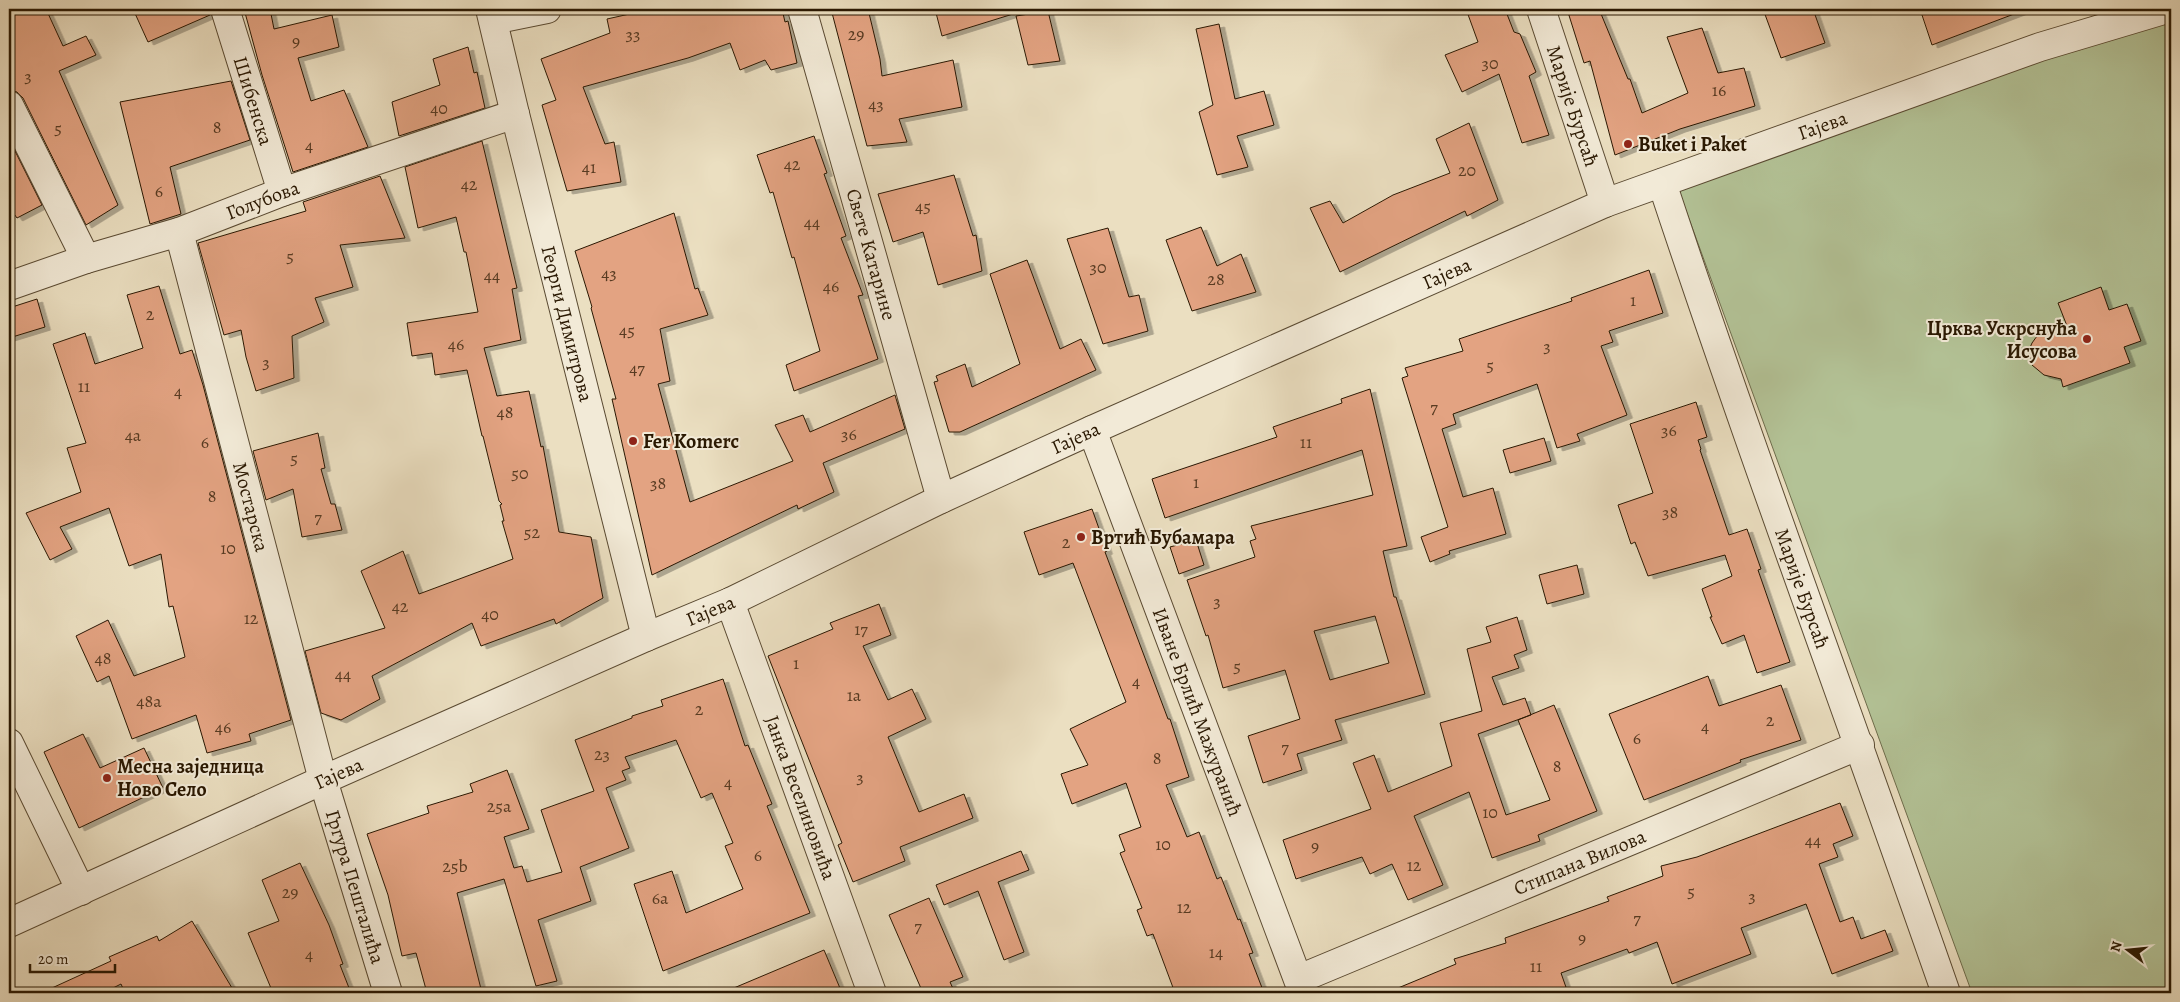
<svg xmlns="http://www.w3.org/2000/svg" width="2180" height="1002" viewBox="0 0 2180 1002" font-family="Alegreya,serif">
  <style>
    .green { fill: #b3c296; stroke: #6e6d4c }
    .building { fill: #e3a382; stroke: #2a1802; fill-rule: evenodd; filter: url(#shadow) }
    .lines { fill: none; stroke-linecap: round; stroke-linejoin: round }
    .minor-casing { stroke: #5a4a32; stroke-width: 30 }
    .minor { stroke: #f2ead7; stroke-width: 28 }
    .poi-dot { fill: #8f2418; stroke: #f2ead7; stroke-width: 2 }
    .labels { text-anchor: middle; stroke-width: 4; stroke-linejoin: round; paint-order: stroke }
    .number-label { font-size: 18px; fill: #583b22 }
    .street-label { font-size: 20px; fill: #2a1802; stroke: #f2ead7 }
    .poi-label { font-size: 20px; font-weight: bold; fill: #2a1802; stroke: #f2ead7; text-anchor: start }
  </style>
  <defs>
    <filter id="shadow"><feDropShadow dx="5.5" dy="3" stdDeviation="0" flood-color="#0004"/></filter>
  </defs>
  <rect width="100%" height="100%" fill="#ebdfc1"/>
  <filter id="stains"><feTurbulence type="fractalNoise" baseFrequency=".004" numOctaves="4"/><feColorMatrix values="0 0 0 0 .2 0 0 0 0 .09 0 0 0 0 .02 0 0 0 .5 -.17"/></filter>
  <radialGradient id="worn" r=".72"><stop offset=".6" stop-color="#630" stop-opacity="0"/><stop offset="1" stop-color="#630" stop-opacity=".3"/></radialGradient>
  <path class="green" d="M2171,15V993H1972L1677,186Z"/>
  <path class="building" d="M9,9H46L63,46L86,36L96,55L59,71L118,205L86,225L23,98L17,92L9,90Z
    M133,9H210V15L148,42Z
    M244,9H270L274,29L332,15L339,47L298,58L311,101L344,90L368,147L293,172L262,75Z
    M652,9H782L785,22L788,21L797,63L771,70L765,60L740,70L730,43L688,58L583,87L605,144L614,142L621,182L567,191L542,105L556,100L541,59L610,33L607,19Z
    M831,9H868L880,59L882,76L953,60L962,107L899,119L907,142L867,146Z
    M935,9H1012L1013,14L942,36Z
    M1466,9H1505L1514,32L1520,34L1536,72L1529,76L1549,135L1522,143L1499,74L1462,92L1445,55L1478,42Z
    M1567,9H1599L1628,79H1630L1642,113L1688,93L1667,37L1702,28L1718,73L1744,68L1755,106L1680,129L1615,155L1590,61L1584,63Z
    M1763,9H1813L1825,43L1781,58Z
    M1920,9H2022V11L1932,45Z
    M1048,11L1060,61L1028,65L1016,16Z
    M1219,24L1235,99L1264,91L1274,125L1237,136L1248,167L1217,175L1199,112L1213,105L1196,29Z
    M468,47L474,73L477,72L485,108L399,136L392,102L440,85L433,59Z
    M231,81L250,140L170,167L181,214L150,224L120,102Z
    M1469,123L1498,200L1467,216L1465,211L1340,272L1310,208L1330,201L1343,223L1393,195L1450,173L1436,139Z
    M814,136L827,173L824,174L846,236L841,238L863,295L858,296L878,359L794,391L786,365L820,351L794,257L792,258L773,192L770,193L757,155Z
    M9,139L42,205L17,218L9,207Z
    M482,141L517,288L512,289L521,340L484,348L497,396L529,391L541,447L543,446L559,532L591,537L603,598L556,624L554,619L481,646L472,623L372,676L380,699L341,720L321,713L305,651L385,628L361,571L403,551L419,594L513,559L502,521H504L500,505L502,504L499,501L483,436H482L467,370L435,375L432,353L412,356L407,323L478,312L466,252H464L456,217L418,228L405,167Z
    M954,175L973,236L976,235L982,271L938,285L923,232L893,242L878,194Z
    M380,176L405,238L340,245L353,287L315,298L324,322L292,336L294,378L256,391L246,357L241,330L224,335L198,243L306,211L303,202Z
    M674,213L695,289L698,288L708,315L660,329L670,381L658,384L690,502L793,461L775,425L803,415L810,432L895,395L905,429L823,463L834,492L798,509L797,505L652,575L612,399H616L591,308L592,307L575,251Z
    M1201,227L1217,266L1241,254L1256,292L1192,311L1166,240Z
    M1108,228L1129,297L1139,295L1148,331L1103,344L1067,239Z
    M1027,260L1060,349L1081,339L1096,370L960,432H949L934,382L938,381L936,376L965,364L972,387L1020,364L990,274Z
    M1649,270L1663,313L1609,331L1613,342L1601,346L1627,415L1577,434L1580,441L1557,448L1537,384L1453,414L1456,424L1442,429L1463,497L1493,488L1506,534L1449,551L1450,554L1430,562L1421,537L1448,527L1402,378L1408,376L1405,368L1463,351L1459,339L1572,301L1571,298Z
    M159,286L180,354L192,350L203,385L291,720L249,734L251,741L207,753L196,715L132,739L109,676L97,682L76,636L108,620L134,676L185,657L173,606L169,607L161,554L129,566L109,508L60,527L72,549L50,560L26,513L81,492L67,448L86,443L53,344L85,333L95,364L143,348L127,295Z
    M2101,287L2109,310L2127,304L2141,341L2124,347L2130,363L2063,387L2061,379L2044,375L2032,365L2029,350L2032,343L2037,336L2067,326L2058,303Z
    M37,299L45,327L9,338V308Z
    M1370,389L1407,546L1383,551L1394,597H1396L1425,694L1335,720L1342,740L1297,754L1302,770L1263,783L1248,736L1300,719L1285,670L1223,688L1208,635L1206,636L1187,580L1255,557L1250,541L1256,539L1251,526L1373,495L1362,450L1165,518L1152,479L1277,437L1273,427L1342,403L1341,399ZM1375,616L1389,663L1330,680L1314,631Z
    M1696,402L1707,437L1698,440L1701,449L1700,450L1729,535L1747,529L1761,569L1758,570L1790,662L1757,673L1744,635L1722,644L1710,617H1712L1702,589L1732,576L1725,555L1648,576L1635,542L1631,544L1618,505L1653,493L1630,424Z
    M318,433L325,468L321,469L331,504H335L342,530L302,537L293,489L266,500L253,451Z
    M1544,438L1551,461L1510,473L1503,450Z
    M1092,509L1107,551L1105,552L1168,719H1170L1189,777L1166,785L1187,837L1199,832L1217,879L1221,877L1238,920L1240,919L1253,953L1249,954L1264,993H1175L1153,934L1147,936L1137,910L1142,908L1120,853L1125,851L1119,835L1141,827L1126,783L1072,804L1061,774L1088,765L1070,729L1126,702L1073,563L1039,575L1024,532Z
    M1196,540L1204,565L1179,574L1170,547Z
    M1577,565L1584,594L1547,604L1539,575Z
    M879,604L891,635L863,646L888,700L912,689L926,719L888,737L919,812L964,794L973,818L900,847L905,861L853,882L838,845L842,843L768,656L833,629L830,623Z
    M1517,617L1527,650L1514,655L1519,668L1492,677L1503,705L1525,698L1531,715L1478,734L1506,815L1550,800L1518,720L1554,705L1597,811L1538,835L1540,841L1492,858L1469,792L1414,816L1443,885L1408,900L1392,864L1370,874L1362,857L1296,879L1283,840L1371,809L1353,763L1374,755L1388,792L1452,766L1440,723L1482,711L1467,649L1491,642L1486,627Z
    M1708,676L1719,706L1781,685L1801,740L1740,760L1741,762L1644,800L1609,714Z
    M723,679L745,746L748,745L772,804L767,806L810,913L663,971L634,884L672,871L686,913L743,889L725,846L733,843L712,793L701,798L676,740L625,757L630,768L622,771L626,780L606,788L629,848L580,867L591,901L538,920L557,981L536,986L504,879L457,893L482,993H427L416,953L402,956L388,895L367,834L429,813L427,806L473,792L470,784L507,770L529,829L504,837L514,868L522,866L527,882L562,872L541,810L594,791L575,740L632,718V716L663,706L661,700Z
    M83,734L100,768L144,748L163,788L79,828L44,752Z
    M1840,803L1853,836L1833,844L1838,857L1819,864L1840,922L1853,917L1861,939L1885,930L1893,951L1832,974L1806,904L1741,928L1751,954L1672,984L1657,942L1629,953L1627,949L1561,973L1568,993H1386L1456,964L1454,959L1506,943L1505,938L1609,901L1607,897L1663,876L1661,866L1697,857Z
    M1021,851L1029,870L998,882L1024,952L1004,960L978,891L944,905L936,885Z
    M300,863L329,925L343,964L340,965L351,993H273L248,933L279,921L262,880Z
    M929,898L963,977L950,982L955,993H923L889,915Z
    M192,921L235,993H125L121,984L103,993H41L111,961L109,957L157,936L159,941Z
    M824,950L842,993H722Z"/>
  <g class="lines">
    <g class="minor-casing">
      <g id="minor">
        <path id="s1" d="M225,9L282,192"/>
        <path id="s2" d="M490,9L515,114L646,637"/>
        <path id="s3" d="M802,9L941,499"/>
        <path id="s4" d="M1541,9L1605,203"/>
        <path d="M493,20L547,9"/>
        <path d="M9,105L86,259"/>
        <path id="s5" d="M1662,183C1752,455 1852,723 1946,993"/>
        <path id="s6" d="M179,232L323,780L388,993"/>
        <path id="s7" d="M9,286L86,259L179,232L282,192L515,114"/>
        <path id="s8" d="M1092,430L1303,993"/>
        <path id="s9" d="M730,602L872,993"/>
        <path d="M9,743L81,891"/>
        <path id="s10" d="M9,923L323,780L646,637L730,602L941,499L1092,430L1605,203L2040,47L2167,9"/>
        <path id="s11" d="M1299,979L1860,745"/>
      </g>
    </g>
    <use href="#minor" class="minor"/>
  </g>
  <g class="poi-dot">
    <circle cx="1628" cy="144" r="5"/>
    <circle cx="2087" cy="339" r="5"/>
    <circle cx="633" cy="441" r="5"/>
    <circle cx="1081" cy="537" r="5"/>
    <circle cx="107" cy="778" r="5"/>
  </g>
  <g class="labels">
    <g class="number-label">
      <text x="633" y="40">33</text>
      <text x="856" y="40">29</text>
      <text x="296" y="47">9</text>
      <text x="1490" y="69">30</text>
      <text x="28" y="82">3</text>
      <text x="1719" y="96">16</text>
      <text x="876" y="110">43</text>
      <text x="439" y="114">40</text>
      <text x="217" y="133">8</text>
      <text x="58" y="134">5</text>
      <text x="309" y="151">4</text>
      <text x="792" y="170">42</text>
      <text x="589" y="173">41</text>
      <text x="1467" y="176">20</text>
      <text x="469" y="190">42</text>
      <text x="159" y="197">6</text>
      <text x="923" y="212">45</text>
      <text x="812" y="228">44</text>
      <text x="290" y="262">5</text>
      <text x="1098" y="273">30</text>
      <text x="609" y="279">43</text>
      <text x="492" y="281">44</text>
      <text x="1216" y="285">28</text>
      <text x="831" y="292">46</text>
      <text x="1633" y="306">1</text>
      <text x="150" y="320">2</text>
      <text x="627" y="336">45</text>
      <text x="456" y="350">46</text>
      <text x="1547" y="352">3</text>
      <text x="266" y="368">3</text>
      <text x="1490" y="371">5</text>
      <text x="637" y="374">47</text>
      <text x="84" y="392">11</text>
      <text x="178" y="397">4</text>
      <text x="1434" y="413">7</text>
      <text x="505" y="418">48</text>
      <text x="1669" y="436">36</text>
      <text x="849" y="440">36</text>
      <text x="133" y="441">4a</text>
      <text x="205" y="448">6</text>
      <text x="1306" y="448">11</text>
      <text x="294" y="464">5</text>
      <text x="520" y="479">50</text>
      <text x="1196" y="488">1</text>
      <text x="658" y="489">38</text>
      <text x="212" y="502">8</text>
      <text x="1670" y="518">38</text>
      <text x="318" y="523">7</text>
      <text x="532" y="538">52</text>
      <text x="1066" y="548">2</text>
      <text x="228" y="554">10</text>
      <text x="1217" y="607">3</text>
      <text x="400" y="612">42</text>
      <text x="490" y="620">40</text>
      <text x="251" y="624">12</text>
      <text x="861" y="635">17</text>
      <text x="103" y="664">48</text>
      <text x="796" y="669">1</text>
      <text x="1237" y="672">5</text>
      <text x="343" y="680">44</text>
      <text x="1136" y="687">4</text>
      <text x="854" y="701">1a</text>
      <text x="149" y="707">48a</text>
      <text x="699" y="715">2</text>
      <text x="1770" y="726">2</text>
      <text x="1705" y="732">4</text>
      <text x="223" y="733">46</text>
      <text x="1637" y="744">6</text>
      <text x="1285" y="753">7</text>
      <text x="602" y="760">23</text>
      <text x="1157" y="764">8</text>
      <text x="1557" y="772">8</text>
      <text x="860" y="783">3</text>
      <text x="728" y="788">4</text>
      <text x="499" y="812">25a</text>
      <text x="1490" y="818">10</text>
      <text x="1813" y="846">44</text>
      <text x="1163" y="850">10</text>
      <text x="1315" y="852">9</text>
      <text x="758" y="861">6</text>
      <text x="1414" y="871">12</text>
      <text x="455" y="872">25b</text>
      <text x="1691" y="897">5</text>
      <text x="290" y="898">29</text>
      <text x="1752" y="902">3</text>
      <text x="660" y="904">6a</text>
      <text x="1184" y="913">12</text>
      <text x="1637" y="924">7</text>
      <text x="918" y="932">7</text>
      <text x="1582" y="944">9</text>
      <text x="1216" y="958">14</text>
      <text x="309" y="960">4</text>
      <text x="1536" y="972">11</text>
    </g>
    <g class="street-label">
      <text dy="7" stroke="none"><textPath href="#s1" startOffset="96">Шибенска</textPath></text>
      <text dy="7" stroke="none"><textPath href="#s4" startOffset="102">Марије Бурсаћ</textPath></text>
      <text dy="7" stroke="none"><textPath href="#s10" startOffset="1982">Гајева</textPath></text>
      <text dy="7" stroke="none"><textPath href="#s7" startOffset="268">Голубова</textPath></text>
      <text dy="7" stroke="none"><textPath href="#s3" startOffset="255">Свете Катарине</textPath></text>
      <text dy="7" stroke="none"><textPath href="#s10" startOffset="1578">Гајева</textPath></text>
      <text dy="7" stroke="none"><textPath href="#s2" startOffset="324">Георги Димитрова</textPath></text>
      <text dy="7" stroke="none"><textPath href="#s10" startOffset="1172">Гајева</textPath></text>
      <text dy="7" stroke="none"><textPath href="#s6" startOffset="284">Мостарска</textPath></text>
      <text dy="7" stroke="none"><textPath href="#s5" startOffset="429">Марије Бурсаћ</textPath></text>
      <text dy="7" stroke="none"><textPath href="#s10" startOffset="768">Гајева</textPath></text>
      <text dy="7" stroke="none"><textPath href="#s8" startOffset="301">Иване Брлић Мажуранић</textPath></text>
      <text dy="7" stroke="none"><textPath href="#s10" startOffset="362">Гајева</textPath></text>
      <text dy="7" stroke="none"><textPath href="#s9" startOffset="208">Јанка Веселиновића</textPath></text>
      <text dy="7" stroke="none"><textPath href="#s11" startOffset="304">Стипана Вилова</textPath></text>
      <text dy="7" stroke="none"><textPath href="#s6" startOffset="678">Гргура Пешталића</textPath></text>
    </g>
    <g class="poi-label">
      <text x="1638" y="151">Buket i Paket</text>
      <text x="2077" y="335" text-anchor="end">Црква Ускрснућа<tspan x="2077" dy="23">Исусова</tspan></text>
      <text x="643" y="448">Fer Komerc</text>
      <text x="1091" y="544">Вртић Бубамара</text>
      <text x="117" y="773">Месна заједница<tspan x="117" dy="23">Ново Село</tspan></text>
    </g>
  </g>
  <rect width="2180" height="1002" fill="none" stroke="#ebdfc1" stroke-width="30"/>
  <rect x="10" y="10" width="2160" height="982" fill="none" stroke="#2a1802" stroke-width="2.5"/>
  <rect x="15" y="15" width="2150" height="972" fill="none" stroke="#2a1802"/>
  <g transform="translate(2128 950) rotate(286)" stroke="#f2ead7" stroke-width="4" paint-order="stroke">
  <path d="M0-4L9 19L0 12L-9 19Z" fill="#2a1802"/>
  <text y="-8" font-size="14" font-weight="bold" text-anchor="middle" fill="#2a1802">N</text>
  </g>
  <path d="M30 964v8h85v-8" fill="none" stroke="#2a1802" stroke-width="2.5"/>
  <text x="38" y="964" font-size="15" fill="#2a1802" stroke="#f2ead7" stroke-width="4" paint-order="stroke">20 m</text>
  <rect width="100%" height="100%" filter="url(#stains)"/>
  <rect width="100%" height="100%" fill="url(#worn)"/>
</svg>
